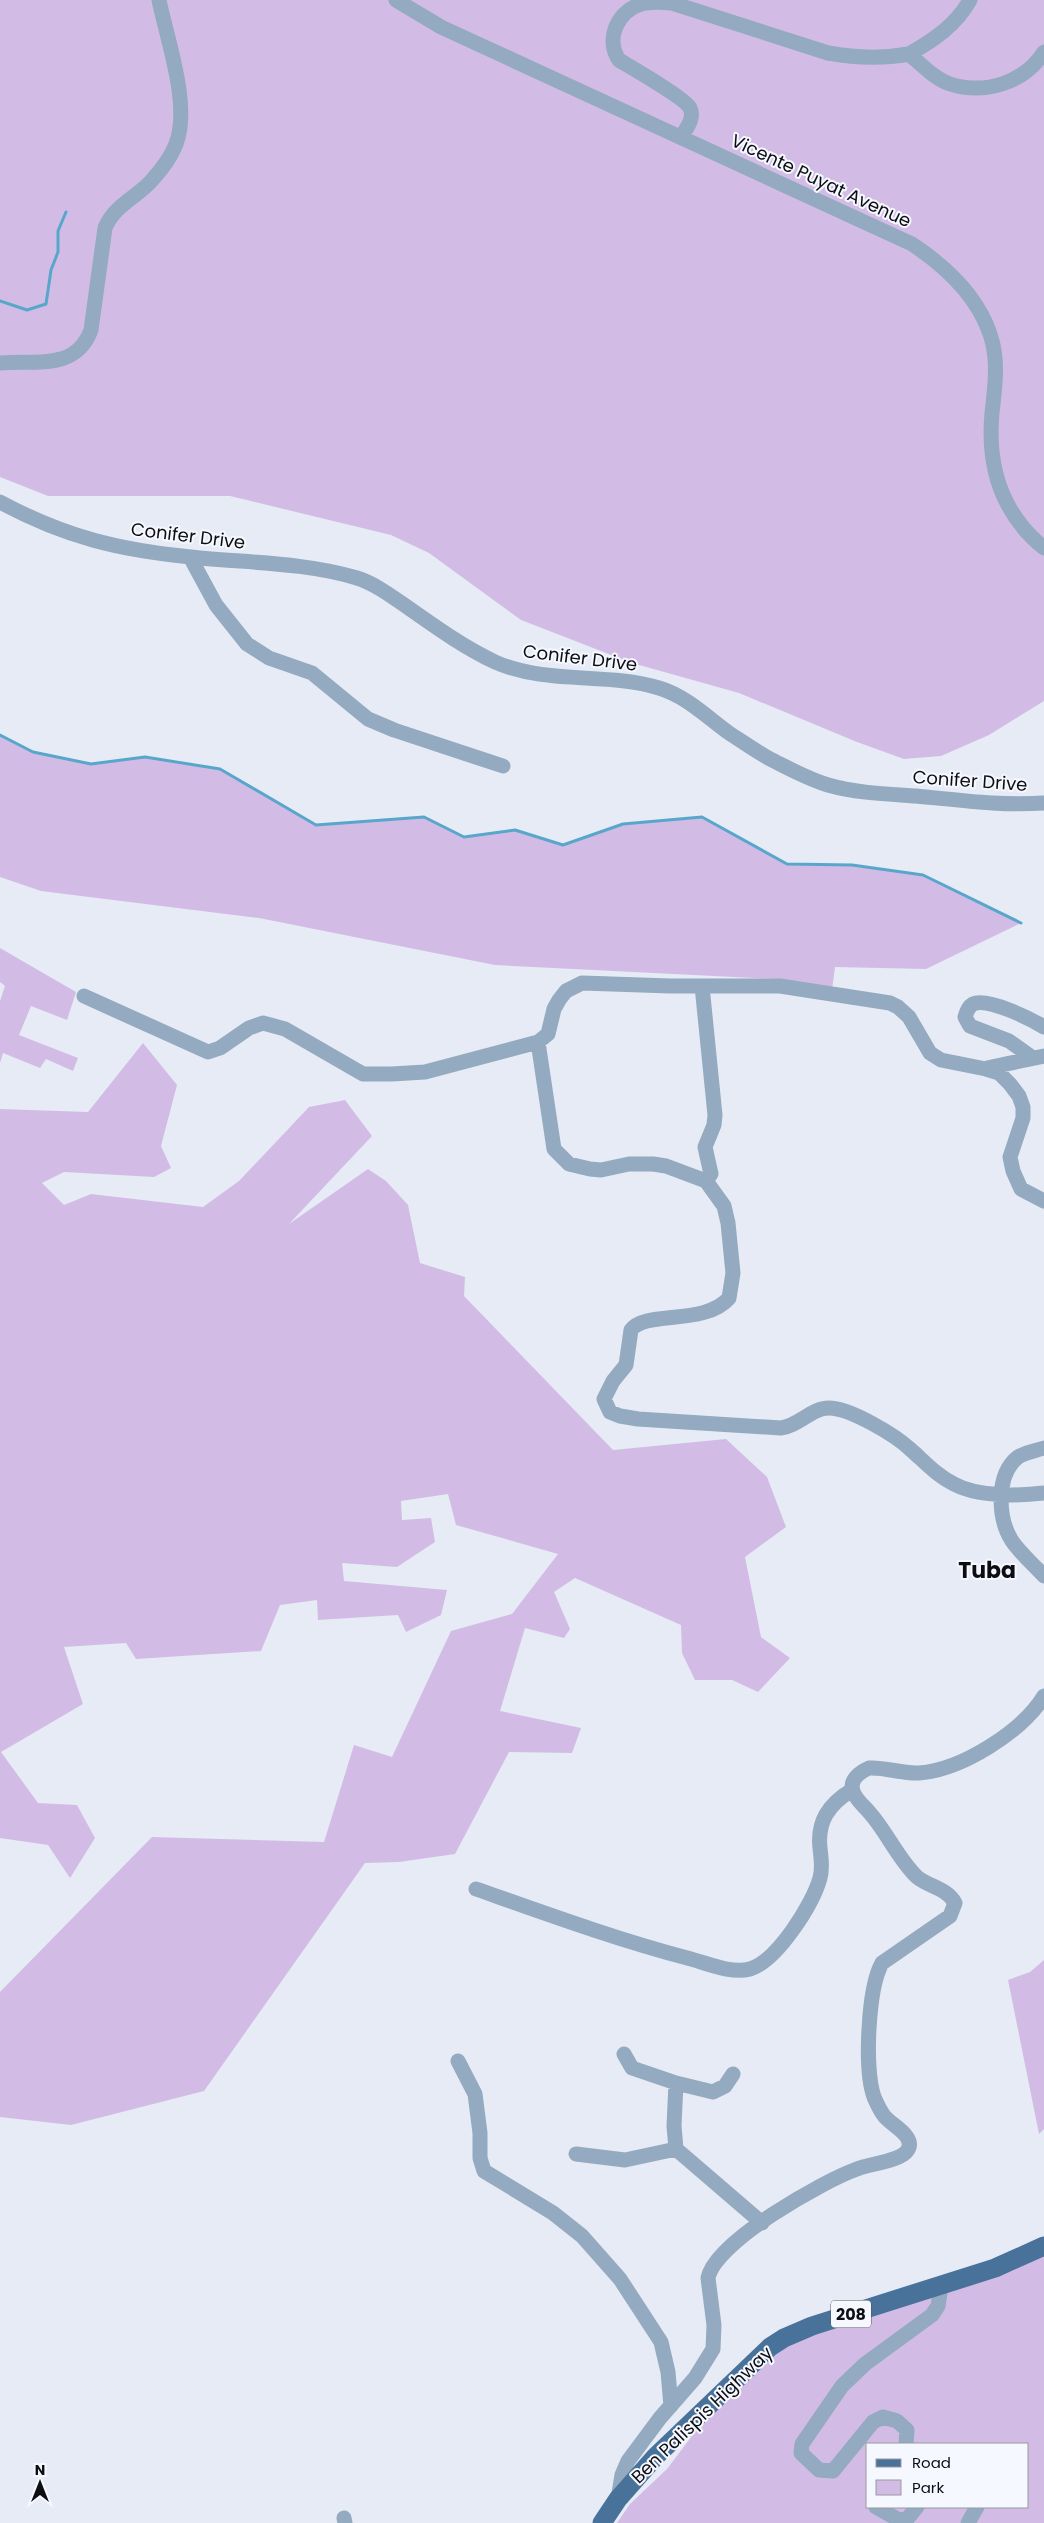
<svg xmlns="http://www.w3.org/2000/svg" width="1044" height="2523" viewBox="0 0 1044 2523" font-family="Poppins,sans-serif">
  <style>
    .green { fill: #d2bce5; fill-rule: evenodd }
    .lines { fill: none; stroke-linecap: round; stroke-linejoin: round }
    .stream { stroke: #58a7cb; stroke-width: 3 }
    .minor { stroke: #93aac1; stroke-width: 15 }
    .major { stroke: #49729b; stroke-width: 19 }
    .labels { text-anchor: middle; stroke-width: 4; stroke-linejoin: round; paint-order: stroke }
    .shield { fill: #f6f8ff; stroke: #535459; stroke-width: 1 }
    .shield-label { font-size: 16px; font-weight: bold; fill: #0d0e12 }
    .street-label { font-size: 18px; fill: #0d0e12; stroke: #f6f8ff }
    .district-label { font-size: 22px; font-weight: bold; fill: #0d0e12; stroke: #f6f8ff }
  </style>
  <rect width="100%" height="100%" fill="#e7ebf5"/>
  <path class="green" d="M0,0H1044V701L989,735L941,756L904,759L857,742L739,693L632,663L521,620L429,553L391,535L230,496H48L0,477Z
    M0,735L33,752L91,764L145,757L220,769L316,825L424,817L464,837L515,830L563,845L623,824L702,817L787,864L852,865L923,875L1021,923L926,969L835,967L832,990L776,979L495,965L259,918L41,891L0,877Z
    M0,948L76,992L67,1020L31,1006L19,1035L78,1058L73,1071L46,1059L40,1068L3,1053L0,1063V1001L5,986L0,982Z
    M143,1043L177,1085L161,1146L171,1168L154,1177L64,1172L42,1183L64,1205L91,1194L203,1207L239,1181L309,1107L345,1100L372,1136L289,1224L368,1169L386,1181L408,1205L420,1263L465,1277L464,1296L613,1450L726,1439L767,1477L786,1527L745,1557L761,1637L790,1658L758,1692L732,1680H695L682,1653L681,1625L575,1578L554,1592L570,1629L564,1638L525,1628L500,1711L581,1728L572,1753L509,1752L455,1854L399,1862L365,1863L204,2091L71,2125L0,2117V1992L152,1837L324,1842L354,1745L392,1757L451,1631L512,1614L558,1554L456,1525L448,1494L401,1501L402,1520L431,1518L435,1542L397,1567L342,1563L344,1581L447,1590L441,1615L406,1632L398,1615L318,1620L317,1600L280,1605L261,1651L136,1659L126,1643L64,1647L83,1704L1,1752L38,1803L77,1805L95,1838L70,1878L48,1845L0,1838V1109L88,1112Z
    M1044,1960V2129L1039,2134L1008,1980L1030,1972Z
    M1044,2248V2523H617L630,2504L667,2469L698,2428L778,2348ZM868,2444H1028V2507H868Z"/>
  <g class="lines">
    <path class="stream" d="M0,301L27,310L46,304L51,270L58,252V231L66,212
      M0,735L33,752L91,764L145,757L220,769L316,825L424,817L464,837L515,830L563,845L623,824L702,817L787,864L852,865L923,875L1021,923"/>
    <path class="minor" d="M396,0L441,27L912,244C945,266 977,295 990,334C999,360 995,386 992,413C987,467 1001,513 1044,548
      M909,54C934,40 956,25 970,0
      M681,137C686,129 695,118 690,108C685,98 632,68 619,60C605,39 617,12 641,4C651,1 662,2 672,3L828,53C856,58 881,59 909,54C922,65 935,79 950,84C985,95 1024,83 1044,52
      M0,363C35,360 76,371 91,330L105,228C115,204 137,198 153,179C162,169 171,157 176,144C191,105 167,40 159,0
      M0,502C65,537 119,550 191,557C246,563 304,562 357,578C376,584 394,598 410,609C437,628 465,648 495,662C547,685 606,672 659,688C686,696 707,717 729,733C743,742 757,752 772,760C790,769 808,779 828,785C856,793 887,794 916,796C959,800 1001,806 1044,803
      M190,557L216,605L247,644L269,658L312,673L368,719L394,730L503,766
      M702,986L715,1115L714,1125L705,1147L711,1174L706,1181
      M84,996L208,1052L220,1048L249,1028L263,1023L285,1029L363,1074H392L425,1072L538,1042L548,1034L554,1009L559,1000L566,991L582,983L670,986H780L890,1003L898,1007L909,1017L930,1053L941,1060L986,1069L999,1073L1010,1084L1019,1096L1023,1107V1118L1010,1157L1013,1171L1021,1189L1044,1201
      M538,1042L554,1149L569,1164L590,1169L601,1170L629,1164H653L666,1166L706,1181L724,1206L728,1223L733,1273L729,1298C705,1326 645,1310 631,1330L626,1365L613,1381L604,1399L610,1412L620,1416L638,1419L781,1428C799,1426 811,1408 829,1408C850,1408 895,1435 910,1449C925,1462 936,1475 954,1484C978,1497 1018,1496 1044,1493
      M1033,1058L1009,1041L970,1026L965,1017C967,1011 968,1007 973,1004C987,997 1031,1019 1044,1027
      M987,1068L1044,1056
      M1044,1448C1035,1451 1026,1452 1018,1457C995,1475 998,1519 1012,1541C1021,1554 1033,1564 1044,1576
      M476,1889C547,1914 618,1940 691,1959C709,1964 732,1974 750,1969C777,1961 813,1904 820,1878C823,1868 821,1858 820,1848C817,1821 829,1804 852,1790
      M624,2054L632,2068L676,2083L713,2092L725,2086L733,2074
      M458,2061L475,2094L480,2133V2158L484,2171L553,2213L582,2236L620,2279L661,2342L668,2372L671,2406
      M676,2083L674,2126L676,2149L762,2223
      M576,2154L625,2160L676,2149
      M906,2444L907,2430L897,2421L883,2417L873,2422L833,2471L819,2470L801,2453L802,2444L842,2386L865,2364L932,2315L938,2306L941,2287
      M618,2499L622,2475L628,2461L660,2418L695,2378L713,2349L714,2325L708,2278C715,2242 823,2181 857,2169C869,2164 900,2161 907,2151C917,2137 893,2126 885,2117C880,2111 877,2104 874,2097C864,2069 868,1988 882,1963L950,1916L955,1903C947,1888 929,1887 917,1877C898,1859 887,1832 869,1812C864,1806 855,1799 853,1791C849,1780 860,1772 869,1768C886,1767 902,1774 919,1773C961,1770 1022,1732 1044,1696
      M876,2507L899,2520L907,2519L917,2507
      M344,2518L345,2523
      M968,2523L977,2507"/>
    <path class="major" d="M602,2523L618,2499L656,2456L770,2347L784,2338L812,2326L995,2268L1044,2246"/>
  </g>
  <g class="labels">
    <rect class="shield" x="831" y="2300.5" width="40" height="27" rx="4"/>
    <g class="shield-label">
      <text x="851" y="2320">208</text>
    </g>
    <g class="street-label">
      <text transform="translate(821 181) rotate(25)" y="6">Vicente Puyat Avenue</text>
      <text transform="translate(188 536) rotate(7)" y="6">Conifer Drive</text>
      <text transform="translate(580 658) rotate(7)" y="6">Conifer Drive</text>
      <text transform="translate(970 781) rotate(4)" y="6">Conifer Drive</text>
      <text transform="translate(702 2415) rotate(-44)" y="6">Ben Palispis Highway</text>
    </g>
    <g class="district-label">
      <text x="987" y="1578">Tuba</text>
    </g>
  </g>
  <rect x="866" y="2443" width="162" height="65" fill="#f6f8ff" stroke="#999aa0"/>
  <rect x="876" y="2459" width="25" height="8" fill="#49729b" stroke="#999aa0"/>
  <text x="912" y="2468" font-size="15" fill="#0d0e12">Road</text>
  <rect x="876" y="2480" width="25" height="15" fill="#d2bce5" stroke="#999aa0"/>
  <text x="912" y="2493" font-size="15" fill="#0d0e12">Park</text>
  <g transform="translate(40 2483)" stroke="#f6f8ff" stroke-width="4" paint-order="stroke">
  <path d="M0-4L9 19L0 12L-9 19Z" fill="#0d0e12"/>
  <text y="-8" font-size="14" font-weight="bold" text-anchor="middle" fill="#0d0e12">N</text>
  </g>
</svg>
